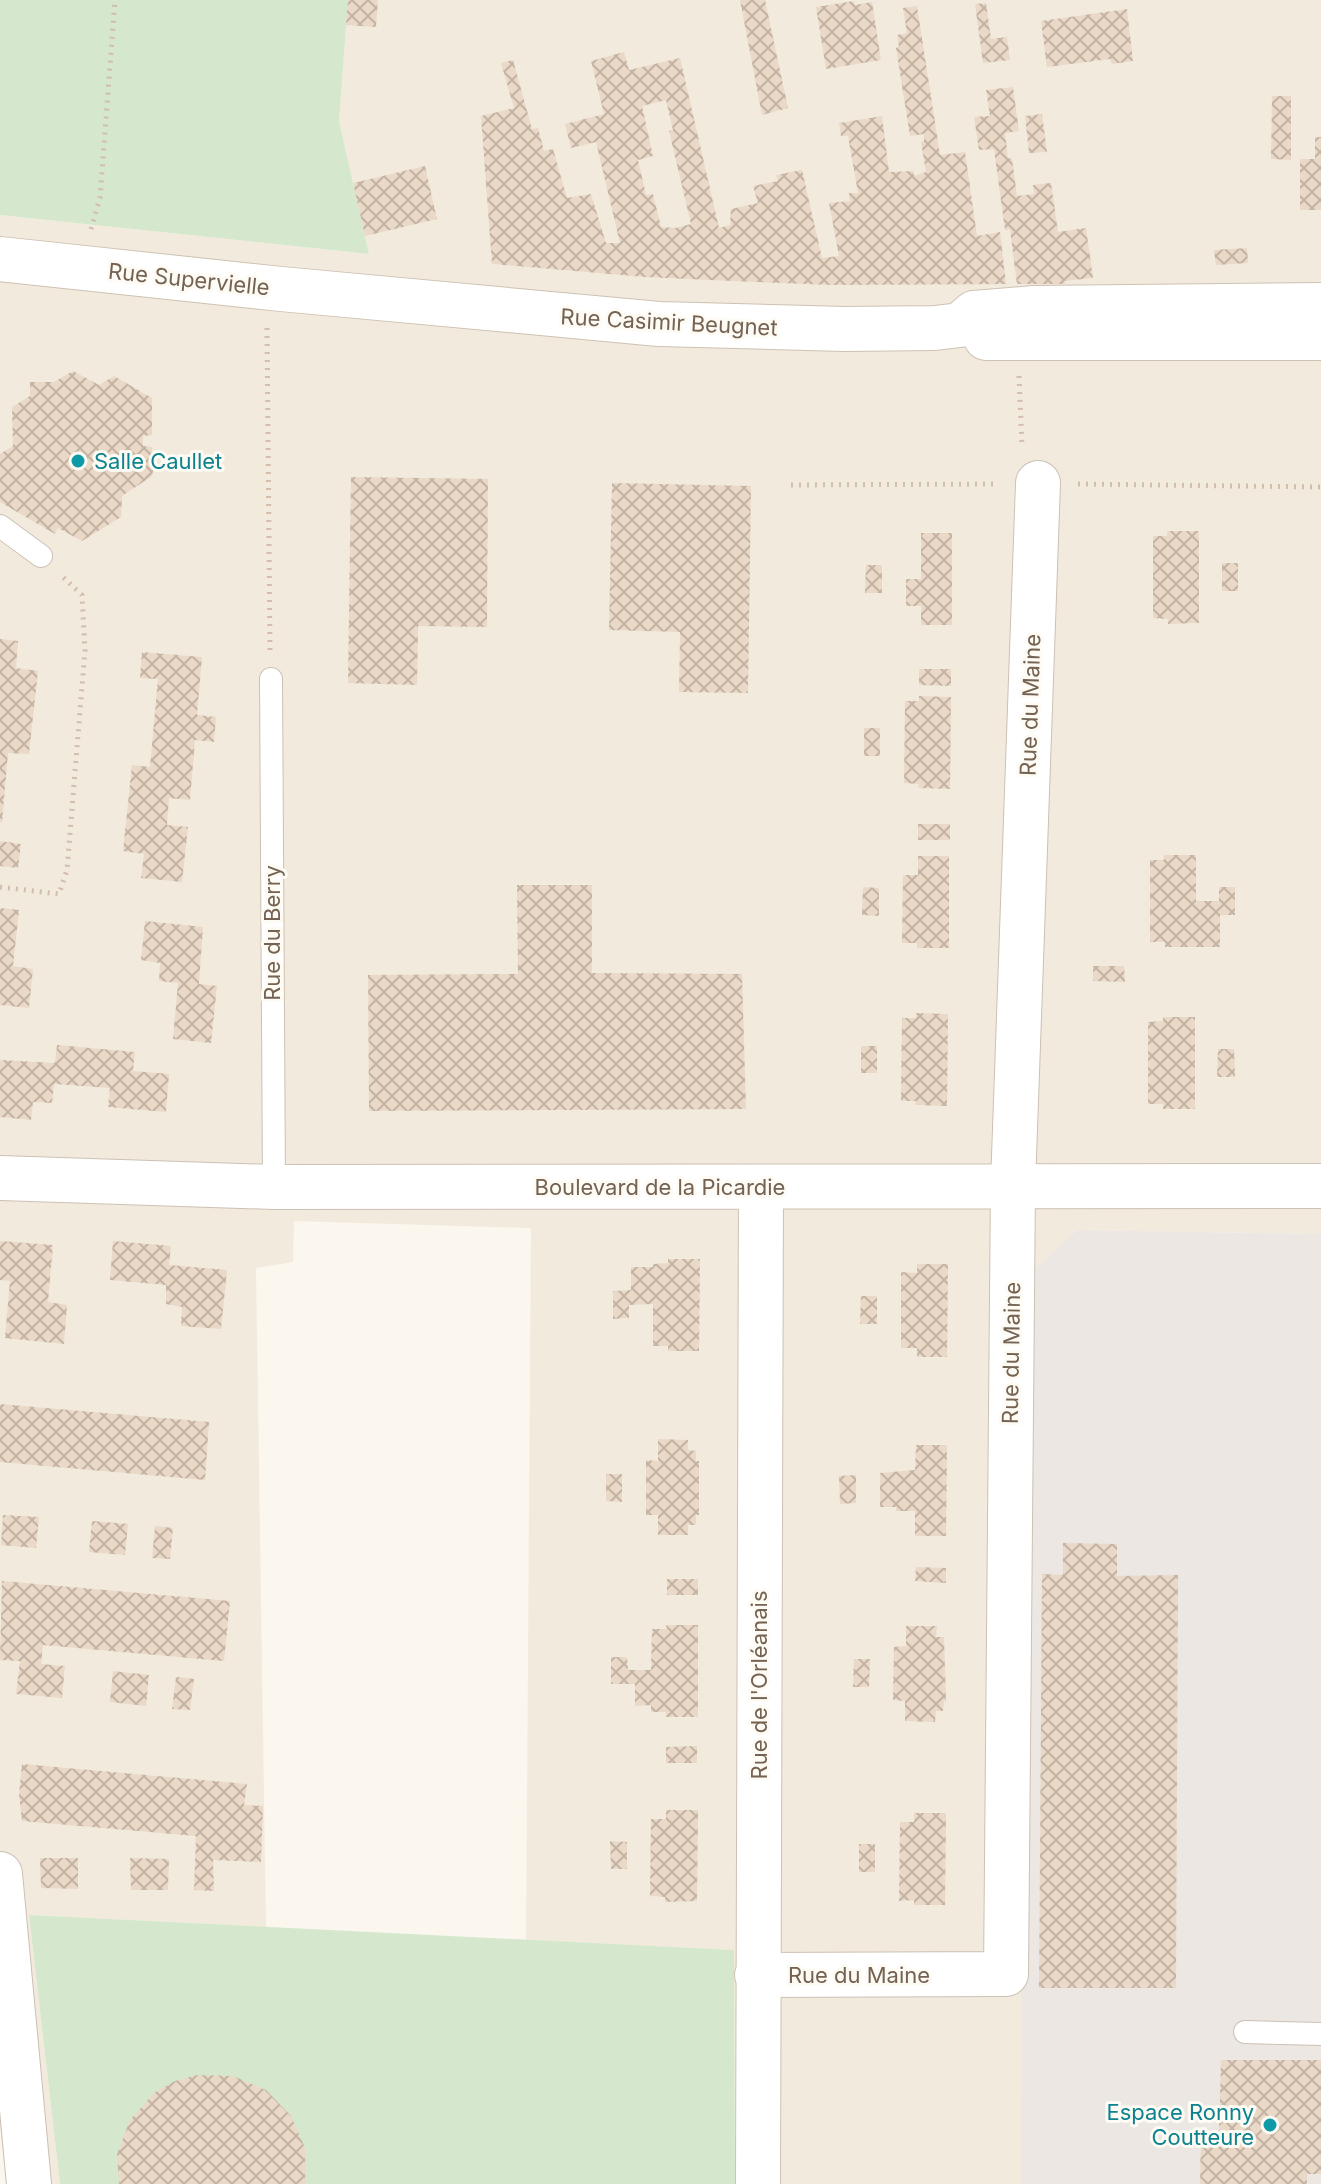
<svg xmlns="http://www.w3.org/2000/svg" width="1321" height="2184" viewBox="0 0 1321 2184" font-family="Inter,sans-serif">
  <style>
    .residential { fill: #f2eadd }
    .industrial { fill: #ece7e2 }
    .green { fill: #d5e8cd }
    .building { fill: url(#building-cross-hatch); fill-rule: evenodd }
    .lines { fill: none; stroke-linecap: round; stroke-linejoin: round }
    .lane-casing { stroke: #ccc1b4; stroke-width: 24 }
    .street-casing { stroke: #ccc1b4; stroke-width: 46 }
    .secondary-casing { stroke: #cec2b2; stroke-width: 46 }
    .path { stroke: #d2beab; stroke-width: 5; stroke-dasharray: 2 6; stroke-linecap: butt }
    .lane { stroke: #fff; stroke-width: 22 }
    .street { stroke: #fff; stroke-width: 44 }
    .secondary { stroke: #fff; stroke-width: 44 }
    .culture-dot { fill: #0f9aa8; stroke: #fdfbf4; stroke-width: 3 }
    .labels { text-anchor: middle; stroke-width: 6; stroke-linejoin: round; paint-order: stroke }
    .street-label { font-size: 22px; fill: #746252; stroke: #fdfbf4 }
    .culture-label { font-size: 22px; fill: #0d838f; stroke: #fdfbf4; text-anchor: start }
  </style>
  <defs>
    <pattern id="building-cross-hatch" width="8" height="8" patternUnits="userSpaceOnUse" patternTransform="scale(2)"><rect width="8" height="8" fill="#ebd9c7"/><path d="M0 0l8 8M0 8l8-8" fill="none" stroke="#c3b3a4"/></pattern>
  </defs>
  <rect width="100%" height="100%" fill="#fbf7ee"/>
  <path class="residential" d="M348,0H1321V1234L1077,1230L1022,1281L1021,2184H735L734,1950L526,1940L531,1228L294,1221L293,1262L256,1268L266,1927L29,1915L60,2184H6L0,2126V215L369,254L339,121Z"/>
  <path class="industrial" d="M1077,1230L1321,1234V2184H1021L1022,1281Z"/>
  <path class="green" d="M0,0H348L339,121L369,254L0,215Z
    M29,1915L734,1950L735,2184H60Z"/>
  <path class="building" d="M348,0H378L376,27L346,25Z
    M740,0H765L788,108L762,115Z
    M854,1L855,5L872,2L881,60L826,69L816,7Z
    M986,3L991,39L1007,37L1010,60L983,63L975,4Z
    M917,6L940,155L965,152L977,236L1000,232L1006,284L833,285L732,281L645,277L492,264L481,116L514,108L501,63L513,60L532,129L538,128L544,151L553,149L567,198L591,194L606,243H620L596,142L571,148L565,124L604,114L591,61L624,52L629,70L680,58L719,228L730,225L731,209L758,203L753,186L778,181L776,175L802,170L822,258L839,256L829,203L850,201L849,193H858L848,136H841L839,123L882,116L889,172L913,171L914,176L926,172L921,142L924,141V134L910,136L896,48L899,47L897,35L907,33L903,8ZM666,100L673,130L669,131L691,224L675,228L661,227L653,194L646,195L638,160L653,156L642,106Z
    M1127,9L1133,61L1112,64L1110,59L1047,67L1041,21Z
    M1013,87L1019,131L1005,133L1008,158L1012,159L1017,196L1034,194L1033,185L1051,183L1058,232L1086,228L1093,278L1064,281L1065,284H1017L1010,229L1005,230L994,149L979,150L974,117L990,116L986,90Z
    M1272,96H1291V160L1271,159Z
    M1042,114L1047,152L1029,153L1025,116Z
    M1315,137H1321V210H1300V159H1315Z
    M425,166L437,219L365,236L353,183Z
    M1247,248L1248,263L1216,265L1214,250Z
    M73,371L99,385L114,376L152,398V435L143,436V446L152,447V455L156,456L152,476L122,496L121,517L82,541L58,528L55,534L0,502V454L13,446L12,407L30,396V382H54Z
    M351,477L488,479L487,627L418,626L417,685L348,683Z
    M612,483L751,486L748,693L679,692L680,632L609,630Z
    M1167,531H1199V623L1168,624V619L1153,618V536H1167Z
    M921,533H952V625H921V606H906V579H921Z
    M1222,563H1238V591H1222Z
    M866,565H882V593H865Z
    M0,639L18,641L16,668L38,671L29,754L8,753L2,822H0Z
    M142,652L202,657L197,715L216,717L214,742L195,740L190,800L169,798L167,825L188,827L182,882L141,878L144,854L123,851L132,765L150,767L158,679L140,678Z
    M919,669H951V686L919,685Z
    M919,696L951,697L950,789L918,788L919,784L904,783L905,701H919Z
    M864,728H880V756H864Z
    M918,824H950V840H918Z
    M0,841L21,844L18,868L0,866Z
    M1164,855H1196V901H1219V887H1235V915H1220V947H1165V942H1150V860H1164Z
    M918,856H949V948H917V943H902L903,875H918Z
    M517,885H592V973L742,974L746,1109L369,1111L368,975L518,974Z
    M863,887L879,888V916L862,915Z
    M0,908L19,910L13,966L33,969L29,1008L0,1005Z
    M145,921L203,927L199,984L217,986L211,1043L173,1039L178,983L159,981L160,963L141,960Z
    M1093,966H1124L1125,982L1093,981Z
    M916,1013L948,1014L947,1106L915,1105L916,1101H901L902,1018H916Z
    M1163,1017H1195V1109H1163V1104H1148V1022L1163,1021Z
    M57,1045L135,1052L133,1071L169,1074L166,1112L108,1107L110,1088L54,1084L52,1103L33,1102L31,1120L0,1117V1060L55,1063Z
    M861,1046H877V1073H861Z
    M1218,1049H1234L1235,1077H1217Z
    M0,1241L53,1245L48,1302L67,1305L64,1344L5,1338L10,1281L0,1280Z
    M113,1241L171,1246L169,1265L227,1270L221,1329L181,1326L182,1307L166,1304V1285L110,1280Z
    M668,1259H700L699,1351H668V1346H653V1304L629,1305V1318L613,1319V1291L631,1290V1267H653V1264L668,1263Z
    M917,1264H948L947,1357H917V1348H901V1272L917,1273Z
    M861,1296H877V1324H860Z
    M0,1404L209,1422L205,1480L0,1462Z
    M658,1439L688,1440V1450L696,1451V1461H699V1515H696V1525H688V1535H658V1515H646V1460L658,1461Z
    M916,1445H947L946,1536H915V1511H896V1507H880V1473L915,1470Z
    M606,1474H622V1502L606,1501Z
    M856,1475V1503L840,1504L839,1476Z
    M3,1515L39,1517L36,1548L1,1545Z
    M92,1521L128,1524L125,1555L89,1552Z
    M155,1526L173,1528L170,1559L152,1558Z
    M1063,1543L1117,1544V1576L1178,1575L1176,1988H1039L1042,1574L1063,1575Z
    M916,1567L946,1568V1583L915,1581Z
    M667,1579H698V1595H667Z
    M2,1581L230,1601L224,1661L43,1645L41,1664L65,1666L62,1698L16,1694L20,1661L0,1660Z
    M666,1625H698V1717H666V1712H651V1705L635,1706V1684H611V1657H627L628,1670H651L652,1629H667Z
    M906,1626H937L936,1637H944L946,1702L944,1701L943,1711H936L935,1722L905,1721V1701L893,1700L894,1647L906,1646Z
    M854,1659H870L869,1687H853Z
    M113,1671L149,1675L146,1706L110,1702Z
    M176,1677L194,1679L190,1710L172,1709Z
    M697,1746V1763H666V1747Z
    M22,1764L247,1784L244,1805L263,1806L261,1862L213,1860L214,1891L194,1890L196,1836L22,1821L19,1794Z
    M666,1810H698L697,1901L665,1902V1897L650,1896L651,1819H666Z
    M914,1813H946L945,1905H914V1900L899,1901L900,1822H914Z
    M610,1841L627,1842V1869H611Z
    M859,1844H875V1872H859Z
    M40,1858H78V1889L41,1888Z
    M130,1858L169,1859L168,1890H131Z
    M1221,2060H1321V2174H1307V2184H1200L1201,2134L1219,2135Z
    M197,2075L233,2076L266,2090L291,2116L305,2148V2184H119L117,2154L130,2120L154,2093L175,2081Z"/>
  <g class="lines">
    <g class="lane-casing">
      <path id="lane" d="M0,526L41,556
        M271,679L274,1187
        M1245,2032L1321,2034"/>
    </g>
    <g class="street-casing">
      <path id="street" d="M0,1178L274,1187L1321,1186
        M0,1874L29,2184
        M757,1975L1006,1974L1013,1185L1038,483
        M758,2184L761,1187"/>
    </g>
    <g class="secondary-casing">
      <path id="secondary" d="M0,259L281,289L659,324L845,329L935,328L960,325L974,313L1034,308L1321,305
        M986,338H1321"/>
    </g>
    <path class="path" d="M91,229L100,198L115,0
      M267,328L270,650
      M1019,376L1022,446
      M1078,484L1321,487
      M791,485L996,484
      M0,887L59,894L67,870L85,650L82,595L63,577"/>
    <use href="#lane" class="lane"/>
    <use href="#street" class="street"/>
    <use href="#secondary" class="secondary"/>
  </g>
  <g class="culture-dot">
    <circle cx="78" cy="461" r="8"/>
    <circle cx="1270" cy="2125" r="8"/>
  </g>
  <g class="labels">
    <g class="street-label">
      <text transform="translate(189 279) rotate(6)" y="8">Rue Supervielle</text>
      <text transform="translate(669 322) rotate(3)" y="8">Rue Casimir Beugnet</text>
      <text transform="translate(1030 705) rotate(-88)" y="8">Rue du Maine</text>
      <text transform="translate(272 933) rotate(-90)" y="8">Rue du Berry</text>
      <text x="660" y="1195">Boulevard de la Picardie</text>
      <text transform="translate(1011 1353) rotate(-89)" y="8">Rue du Maine</text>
      <text transform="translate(759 1685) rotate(-90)" y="8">Rue de l'Orléanais</text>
      <text x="859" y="1983">Rue du Maine</text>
    </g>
    <g class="culture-label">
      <text x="94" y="469">Salle Caullet</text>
      <text x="1254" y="2120" text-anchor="end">Espace Ronny<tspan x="1254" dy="25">Coutteure</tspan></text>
    </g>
  </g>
</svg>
